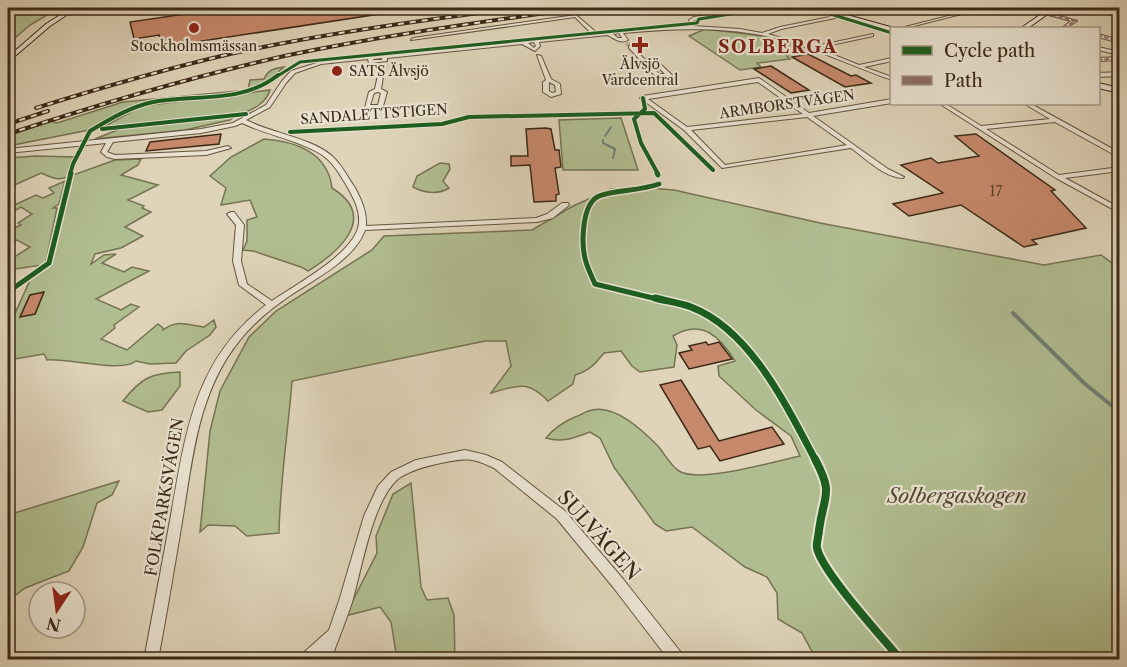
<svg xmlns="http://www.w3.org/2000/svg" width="1127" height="667" viewBox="0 0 1127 667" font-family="'Libre Caslon Text',serif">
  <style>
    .green { fill: #b0bd90; stroke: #767353; stroke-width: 1.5 }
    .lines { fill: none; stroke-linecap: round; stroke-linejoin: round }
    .stream-far1 { stroke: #707f74; stroke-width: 2 }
    .stream { stroke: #707f74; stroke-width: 4 }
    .building { fill: #c7896c; stroke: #3b2916; stroke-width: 1.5 }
    .street-tunnel { stroke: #beb298; stroke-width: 4.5; stroke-dasharray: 4.5 2; stroke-linecap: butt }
    .street-casing { stroke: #64543f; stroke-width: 2 }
    .secondary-casing { stroke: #3b2916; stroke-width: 2 }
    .street { fill: #eae3d2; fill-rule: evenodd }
    .secondary { fill: #eae3d2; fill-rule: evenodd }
    .rail-casing { stroke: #3b2916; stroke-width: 4 }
    .rail { stroke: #eae3d2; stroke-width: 2; stroke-dasharray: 6; stroke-linecap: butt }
    .quiet { stroke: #8d6e63; stroke-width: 2; stroke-dasharray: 4.5 2; stroke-linecap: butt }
    .cycleway-far4-casing { stroke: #eae3d2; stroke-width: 5 }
    .cycleway-far3-casing { stroke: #eae3d2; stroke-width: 6 }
    .cycleway-far2-casing { stroke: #eae3d2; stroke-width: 8 }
    .cycleway-far1-casing { stroke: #eae3d2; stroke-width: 10 }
    .cycleway-casing { stroke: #eae3d2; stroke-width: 12 }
    .cycleway-far4 { stroke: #1b5e20; stroke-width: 3 }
    .cycleway-far3 { stroke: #1b5e20; stroke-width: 4 }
    .cycleway-far2 { stroke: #1b5e20; stroke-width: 5 }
    .cycleway-far1 { stroke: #1b5e20; stroke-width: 7 }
    .cycleway { stroke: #1b5e20; stroke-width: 8 }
    .poi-dot { fill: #8f2418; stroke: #eae3d2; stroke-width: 2 }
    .labels { text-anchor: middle; stroke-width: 4.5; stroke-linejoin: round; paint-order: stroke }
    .far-poi-label { font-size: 14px; fill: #3b2916; stroke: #eae3d2 }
    .far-street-label { font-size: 14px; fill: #3b2916; stroke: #eae3d2 }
    .number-label { font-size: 14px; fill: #5e412c }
    .street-label { font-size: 16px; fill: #3b2916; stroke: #eae3d2 }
    .far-district-label { font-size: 18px; font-weight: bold; letter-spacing: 1.5px; fill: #7a1f14; stroke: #eae3d2 }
    .near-park-label { font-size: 20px; font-style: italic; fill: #52472e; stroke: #eae3d2 }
    .near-street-label { font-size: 20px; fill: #3b2916; stroke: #eae3d2 }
  </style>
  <rect width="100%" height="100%" fill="#dfd4b9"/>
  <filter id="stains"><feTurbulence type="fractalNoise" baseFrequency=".00333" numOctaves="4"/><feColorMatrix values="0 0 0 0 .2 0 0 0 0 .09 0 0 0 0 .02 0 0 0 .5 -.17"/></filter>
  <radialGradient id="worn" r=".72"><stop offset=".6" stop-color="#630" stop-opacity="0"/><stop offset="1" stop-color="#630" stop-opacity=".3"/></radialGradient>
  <path class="green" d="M8,8H59L30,25L8,44Z
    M705,29L764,36L819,52L786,55L790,59L757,63L761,67L740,70L689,36Z
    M284,67L267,82L246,91L148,103L126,110L89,130L8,146V136L51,121L57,123L123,102L248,90L250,80L264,79C268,70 274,68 284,67Z
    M270,90C266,103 254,109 241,114L103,127L142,106Z
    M234,117L230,120L185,130L95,139L122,128Z
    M621,118L638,170H563L559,120Z
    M264,139C296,141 328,153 332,188C379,217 339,252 308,271L301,267L253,251L243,250L247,241V220L257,217L250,200L221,205L226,188L210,176L231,157Z
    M36,156L74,157L67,177C57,181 50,177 41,173L8,188V158Z
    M141,159L138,165L121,175L158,185L128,200L144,206L142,208L151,212L125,227L143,236L121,248L95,254L91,264L104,255L116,254L102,263L124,272L132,267L149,271L96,299L121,310L131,304L139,307L114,325L115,328L101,339L127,350L158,324L163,328V330C177,319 187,325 204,327L214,320L216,327L210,335L186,351L176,363L150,364L136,361C122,373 68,358 47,360L44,354L8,360V329L31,278L51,261L67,203H64L73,175L115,160Z
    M440,163L449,164L450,169L443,181L449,188C438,195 424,193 413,187L417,176Z
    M65,181L59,204L53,208H57L46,261L42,265L8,270V261L30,247L17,240L8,244V231L21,225L18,223L32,214L21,207L8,214V208L36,195L43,198L54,193L49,188Z
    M648,188L674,190L820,223L1044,265L1101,255L1119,268V659H816L802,633L778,619L777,593L767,577L745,567L692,527L666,531L655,524L614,467L600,438L590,432C574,438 562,443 546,438C554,428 563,422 575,417C581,415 586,411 592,410C615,404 643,431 658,446C664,453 671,466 679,471C699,484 776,461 800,456L791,436L756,410L719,376L718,366L735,361C720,337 702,318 673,336L677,345L674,367L640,372L632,366L621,351L604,353C595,364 589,371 575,375L573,384L548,401C527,379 517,386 491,393L511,366L506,341H485L292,381C288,432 280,482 279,533L247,536L235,526L208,525L200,532L210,431L220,391L249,337L276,311L372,250L384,236L532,230L573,206L611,189Z
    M180,372V386L162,410L148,412L123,401C141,378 151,373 180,372Z
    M119,481L112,495L97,503L83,547L69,571L25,588L8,601V515Z
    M411,483L421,587L427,600L448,598L454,615L455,659H397L391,622L380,607L345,616L377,553L376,536L393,494Z"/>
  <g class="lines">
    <path class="stream-far1" d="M605,136L611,127
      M603,140V143L615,149L613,158"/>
    <path class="stream" d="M1013,313L1084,383L1111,405"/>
  </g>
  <path class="building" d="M225,8H386V13L163,47L159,35L134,39L130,22Z
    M808,54L851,76L856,75L871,83L845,87L792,57Z
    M771,66L809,90L791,93L754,69Z
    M546,128L551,129L555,150H559L561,167L555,168L559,194L556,195V201L534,202L530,165L511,166V156H528L526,129Z
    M221,134L219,144L146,151L150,142Z
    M976,134L1055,190L1051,191L1086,228L1032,240L1037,244L1024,247L961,205L909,216L893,204L943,193L901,165L931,158L938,163L979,156L955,136Z
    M44,292L35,314L20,317L30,295Z
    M706,342L708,345L719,342L732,359L689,369L679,353L692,350L689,346Z
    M681,380L719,441L772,427L784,444L720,461L710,446L698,449L660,385Z"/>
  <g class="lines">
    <path class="street-tunnel" d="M626,43L631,47"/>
    <g class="street-casing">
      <path id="street" d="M753,8H760L697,19L693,21V26L740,29L762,33L780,27L845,14V16L781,29L768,34L812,47L873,34V36L817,48L859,65L892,58V61L864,67L892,77V80C854,67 818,49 779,39C728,26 675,28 623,33L628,40C621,44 614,39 608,35L539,42L540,46L535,51L522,44L387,58V61L371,63H369L368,59L321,64L295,73L286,83L270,107L246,120C271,133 312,138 332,156C341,164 347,176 354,186C361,199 367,211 366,226L536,218L547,214L562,203H568L569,205L553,218L537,222L365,230C355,259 315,279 291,295C272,308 254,322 240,340C199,390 193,454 183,516C175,564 167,612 158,660H144C153,612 162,564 171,515C186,432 194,360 266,305L239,285L233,261L236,225L227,214L231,212H234L244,225L241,261L247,284L272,301C296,284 356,253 359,223C360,210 354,199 348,188C340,175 333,161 319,153C295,139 267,135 242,123L235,126L201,133L113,142L107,152L115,155L206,151L228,146L231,148L206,155L115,159L107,157L101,152L106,143L8,153V149L201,129L233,123L266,105L282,81L291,71L320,62L592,34L575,17L411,40L413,38L576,15L597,33L649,28L689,26V20L694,17ZM619,33L622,38H618L613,34ZM534,42L536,46L534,48L528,43ZM382,58V60H373V59Z
        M980,8H985L906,28H901Z
        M1045,12H1047L1077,21L1066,28H1062L1071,21L1045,14Z
        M1098,34L1120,40V43L1098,37Z
        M629,46H633L644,59L656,60L672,75V77H656L629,48ZM648,62H653L665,74H659Z
        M1098,47L1120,52V55L1098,50Z
        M537,55L541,56L551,79L560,84L561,94L551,97L543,92V82L546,80ZM549,82L555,85L556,92L552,93L549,91Z
        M1120,57V60L1098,61V58Z
        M379,70L384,71L381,89L387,92L383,106L380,108H365L369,92L375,89ZM378,92L381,93L378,105H370L374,93Z
        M1120,72V76L1098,77V73Z
        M759,78L809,113L892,99V103L813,116L888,169L904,177L903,178C885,178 865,158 851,148L722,168L684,130L640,98L643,96ZM758,82L803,114L687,127L648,99ZM807,117L847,145L725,165L691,130Z
        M940,104H946L981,126L1050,119L1025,104H1031L1120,153V158L1055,122L986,129L1059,175L1120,167V171L1065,178L1120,208V213L1056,178Z
        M465,450L486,455L502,462L565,511L623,579L683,655L685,660H669L613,587L557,519L494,468C472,457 465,458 441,463C427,466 410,470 398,479C373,500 362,567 353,599C347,619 338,639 331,660H317L318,658L299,660L301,655L329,630L339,601L364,516L378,486L391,472L416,460Z"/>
    </g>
    <g class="secondary-casing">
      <path id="secondary" d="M71,8H77L50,26L8,62V57L46,24Z
        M814,8H822L894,28L890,31Z
        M1050,8H1056L1028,28H1021Z
        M1086,8H1095L1120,13V17Z
        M1098,83L1120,88V93L1098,88Z"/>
    </g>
    <use href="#street" class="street"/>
    <use href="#secondary" class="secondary"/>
    <g class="rail-casing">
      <path id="rail" d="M36,108C100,88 165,69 230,54C324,33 420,21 515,8
        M8,124L48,111
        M8,134C100,104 194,76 289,55C385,35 483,22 581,8"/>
    </g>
    <use href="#rail" class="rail"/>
    <path class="quiet" d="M1046,13L1075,21L1064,28
      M1098,35L1120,42
      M1098,60L1120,58"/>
    <g class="cycleway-far4-casing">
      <path id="cycleway-far4" d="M811,8L892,33
        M276,77L300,62L697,23L699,19L769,8"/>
    </g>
    <g class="cycleway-far3-casing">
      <path id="cycleway-far3" d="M643,98L645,109L634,119L641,143L658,174
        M102,129L246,114
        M90,131C110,119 130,107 153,102C196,94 242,104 278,75
        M290,132L442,124L469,117L654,113L713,170
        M70,174L73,164L90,131"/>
    </g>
    <g class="cycleway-far2-casing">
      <path id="cycleway-far2" d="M657,173L658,175
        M659,184C640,191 614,190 599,196C581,204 581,246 586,262C588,269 592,277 595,284L661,300
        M8,292L49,263L71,173"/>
    </g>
    <g class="cycleway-far1-casing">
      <path id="cycleway-far1" d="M655,298C666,301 680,303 691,307C751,330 787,407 816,461"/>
    </g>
    <g class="cycleway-casing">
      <path id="cycleway" d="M815,459C834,495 824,493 819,530C819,535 816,543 817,548C822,572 883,638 901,660"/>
    </g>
    <use href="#cycleway-far4" class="cycleway-far4"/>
    <use href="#cycleway-far3" class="cycleway-far3"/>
    <use href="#cycleway-far2" class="cycleway-far2"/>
    <use href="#cycleway-far1" class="cycleway-far1"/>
    <use href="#cycleway" class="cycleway"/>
  </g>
  <g class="poi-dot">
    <circle cx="194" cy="28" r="6"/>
    <path d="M637 36h6v6h6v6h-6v6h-6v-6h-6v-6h6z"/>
    <circle cx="337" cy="71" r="6"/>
  </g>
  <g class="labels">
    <g class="far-poi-label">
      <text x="194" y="51">Stockholmsmässan</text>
      <text x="640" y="69">Älvsjö<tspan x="640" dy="16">Vårdcentral</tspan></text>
      <text x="349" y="76" text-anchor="start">SATS Älvsjö</text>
    </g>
    <g class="far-street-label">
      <text transform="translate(787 104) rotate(-8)" y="5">ARMBORSTVÄGEN</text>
      <text transform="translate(374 114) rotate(-4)" y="5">SANDALETTSTIGEN</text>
    </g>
    <g class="number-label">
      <text x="996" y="196">17</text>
    </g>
    <g class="street-label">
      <text transform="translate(164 497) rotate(-80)" y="6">FOLKPARKSVÄGEN</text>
    </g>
    <g class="far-district-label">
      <text x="778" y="53">SOLBERGA</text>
    </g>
    <g class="near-park-label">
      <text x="957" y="503">Solbergaskogen</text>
    </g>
    <g class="near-street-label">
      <text transform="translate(599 535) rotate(48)" y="7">SULVÄGEN</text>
    </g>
  </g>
  <rect width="1127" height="667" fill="none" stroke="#dfd4b9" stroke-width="30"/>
  <rect x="9" y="9" width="1109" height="649" fill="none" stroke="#3b2916" stroke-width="3"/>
  <rect x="15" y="15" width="1097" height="637" fill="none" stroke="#3b2916" stroke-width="1.5"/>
  <rect x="890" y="27" width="210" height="78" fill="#eae3d2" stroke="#a49987" stroke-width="1.5"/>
  <rect x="902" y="46" width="30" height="9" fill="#1b5e20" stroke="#a49987" stroke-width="1.5"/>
  <text x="944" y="57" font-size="18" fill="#3b2916">Cycle path</text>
  <rect x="902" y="76" width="30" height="9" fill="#8d6e63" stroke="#a49987" stroke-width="1.5"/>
  <text x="944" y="87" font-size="18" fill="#3b2916">Path</text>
  <g transform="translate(57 610) rotate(193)"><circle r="28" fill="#eae3d2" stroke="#a49987" stroke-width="1.5"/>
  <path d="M0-4.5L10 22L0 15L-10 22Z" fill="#8f2418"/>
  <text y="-9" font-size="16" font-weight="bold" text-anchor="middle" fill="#3b2916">N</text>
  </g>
  <rect width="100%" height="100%" filter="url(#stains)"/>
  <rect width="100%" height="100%" fill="url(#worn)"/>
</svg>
